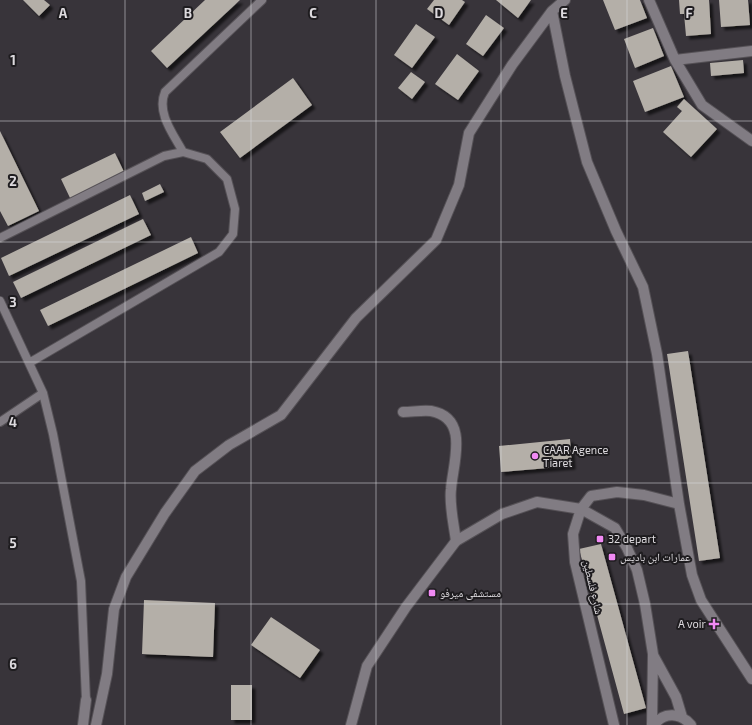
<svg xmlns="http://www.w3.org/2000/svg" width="752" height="725" viewBox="0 0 752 725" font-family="'Exo 2','Noto Naskh Arabic',sans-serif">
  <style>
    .building { fill: #b4afa8; filter: url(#shadow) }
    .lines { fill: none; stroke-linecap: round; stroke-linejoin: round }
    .service-casing { stroke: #555156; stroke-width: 10 }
    .minor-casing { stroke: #555156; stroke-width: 12 }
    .secondary-casing { stroke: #555156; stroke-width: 12 }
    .service { stroke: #817c83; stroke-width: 8 }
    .minor { stroke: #817c83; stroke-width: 10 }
    .secondary { stroke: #817c83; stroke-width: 10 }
    .grid { fill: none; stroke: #dddade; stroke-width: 1; stroke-opacity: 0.55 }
    .poi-dot { fill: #f18af4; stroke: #1e1c1f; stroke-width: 1.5 }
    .labels { text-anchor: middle; stroke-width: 4; stroke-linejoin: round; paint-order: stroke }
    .poi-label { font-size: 11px; fill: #dddade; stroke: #1e1c1f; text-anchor: start }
    .street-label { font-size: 11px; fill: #dddade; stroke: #1e1c1f }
    .grid-label { font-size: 13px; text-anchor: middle; font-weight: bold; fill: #dddade; stroke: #1e1c1f; stroke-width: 4; stroke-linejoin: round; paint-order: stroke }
  </style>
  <defs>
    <filter id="shadow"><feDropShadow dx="3.5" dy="3.5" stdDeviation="1" flood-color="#0009"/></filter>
  </defs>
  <rect width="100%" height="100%" fill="#38343a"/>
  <path class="building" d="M23,0H44L50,5L39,16Z
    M205,0H240L167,68L151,51Z
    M434,0H462L465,2L449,25L427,9Z
    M496,0H531L518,18Z
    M603,0H640L647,18L615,30Z
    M679,0H709L711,34L686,36L684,14H680Z
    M719,0H748L750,25L721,27Z
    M486,15L504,28L483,56L466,44Z
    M416,24L435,37L412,68L394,55Z
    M653,28L664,56L635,68L624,39Z
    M457,54L479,71L458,100L435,84Z
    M743,60L744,73L711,76L710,63Z
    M671,66L684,97L645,112L633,81Z
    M411,72L425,82L412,99L398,88Z
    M293,78L312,105L240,158L220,132Z
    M684,99L717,129L691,157L663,132L682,111L677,107Z
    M0,131L39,211L8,226L0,211Z
    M115,153L125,174L71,200L61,179Z
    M160,184L164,192L145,201L142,193Z
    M130,195L139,214L9,276L1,258Z
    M143,219L151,235L21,298L13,282Z
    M191,237L198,253L48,326L40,310Z
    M688,351L720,558L699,561L667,354Z
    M570,439L572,466L501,472L499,446Z
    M601,544L646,708L624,714L579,549Z
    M144,600L215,603L213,657L142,654Z
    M271,617L320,650L300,678L251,645Z
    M231,685H252V720H231Z"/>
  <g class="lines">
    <g class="service-casing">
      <path id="service" d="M183,152C174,135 156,113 165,92L262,0
        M0,238L164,156L183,152L207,159L227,179L235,209L233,234L219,252L29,363
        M0,301L43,393L53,434L81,581L86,700
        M0,422L43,393"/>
    </g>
    <g class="minor-casing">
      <path id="minor" d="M649,0L675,60L702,105L752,141
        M552,11L565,76L587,162L616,231L643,287L657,354L679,504L692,575L701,600L752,679
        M675,60L752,51
        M403,412C412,412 422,410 431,411C470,418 453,463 451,489C449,505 454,525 456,541
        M83,725L86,700
        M96,725L107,674L114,609L126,577L165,513L195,471L229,445L281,415L356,318L436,240L459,185L469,133L512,65L552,11L565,0
        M614,725L575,562L573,534L581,509L591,496L617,492L644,495L679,504"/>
    </g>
    <g class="secondary-casing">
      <path id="secondary" d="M653,655L676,697L682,717
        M351,725L367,666L406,607L456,541L502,514L537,502L581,509L615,528L627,548L637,570L645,604L653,654L652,725
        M654,725C664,711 681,713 691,725"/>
    </g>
    <use href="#service" class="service"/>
    <use href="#minor" class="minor"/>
    <use href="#secondary" class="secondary"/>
  </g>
  <path class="grid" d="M125,0V725M251,0V725M376,0V725M501,0V725M627,0V725M0,121H752M0,242H752M0,362H752M0,483H752M0,604H752"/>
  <g class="poi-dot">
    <circle cx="535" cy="456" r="4"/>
    <rect x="596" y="535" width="8" height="8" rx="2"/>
    <rect x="608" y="553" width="8" height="8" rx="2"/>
    <rect x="428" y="589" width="8" height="8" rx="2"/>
    <path d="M712 618h4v4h4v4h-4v4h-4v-4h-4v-4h4z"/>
  </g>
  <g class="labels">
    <g class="poi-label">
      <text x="543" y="454">CAAR Agence<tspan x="543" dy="13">Tiaret</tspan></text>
      <text x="608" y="543">32 depart</text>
      <text x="620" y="561">عمارات ابن باديس</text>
      <text x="440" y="597">مستشفى ميرفو</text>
      <text x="706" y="628" text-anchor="end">A voir</text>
    </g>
    <g class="street-label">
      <text transform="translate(593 587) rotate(77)" y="4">شارع فلسطين</text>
    </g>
  </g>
  <g class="grid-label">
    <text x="63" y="18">A</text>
    <text x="188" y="18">B</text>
    <text x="313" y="18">C</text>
    <text x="439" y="18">D</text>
    <text x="564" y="18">E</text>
    <text x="689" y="18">F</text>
    <text x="13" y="65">1</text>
    <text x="13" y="186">2</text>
    <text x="13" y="307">3</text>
    <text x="13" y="427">4</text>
    <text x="13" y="548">5</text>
    <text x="13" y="669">6</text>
  </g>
</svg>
